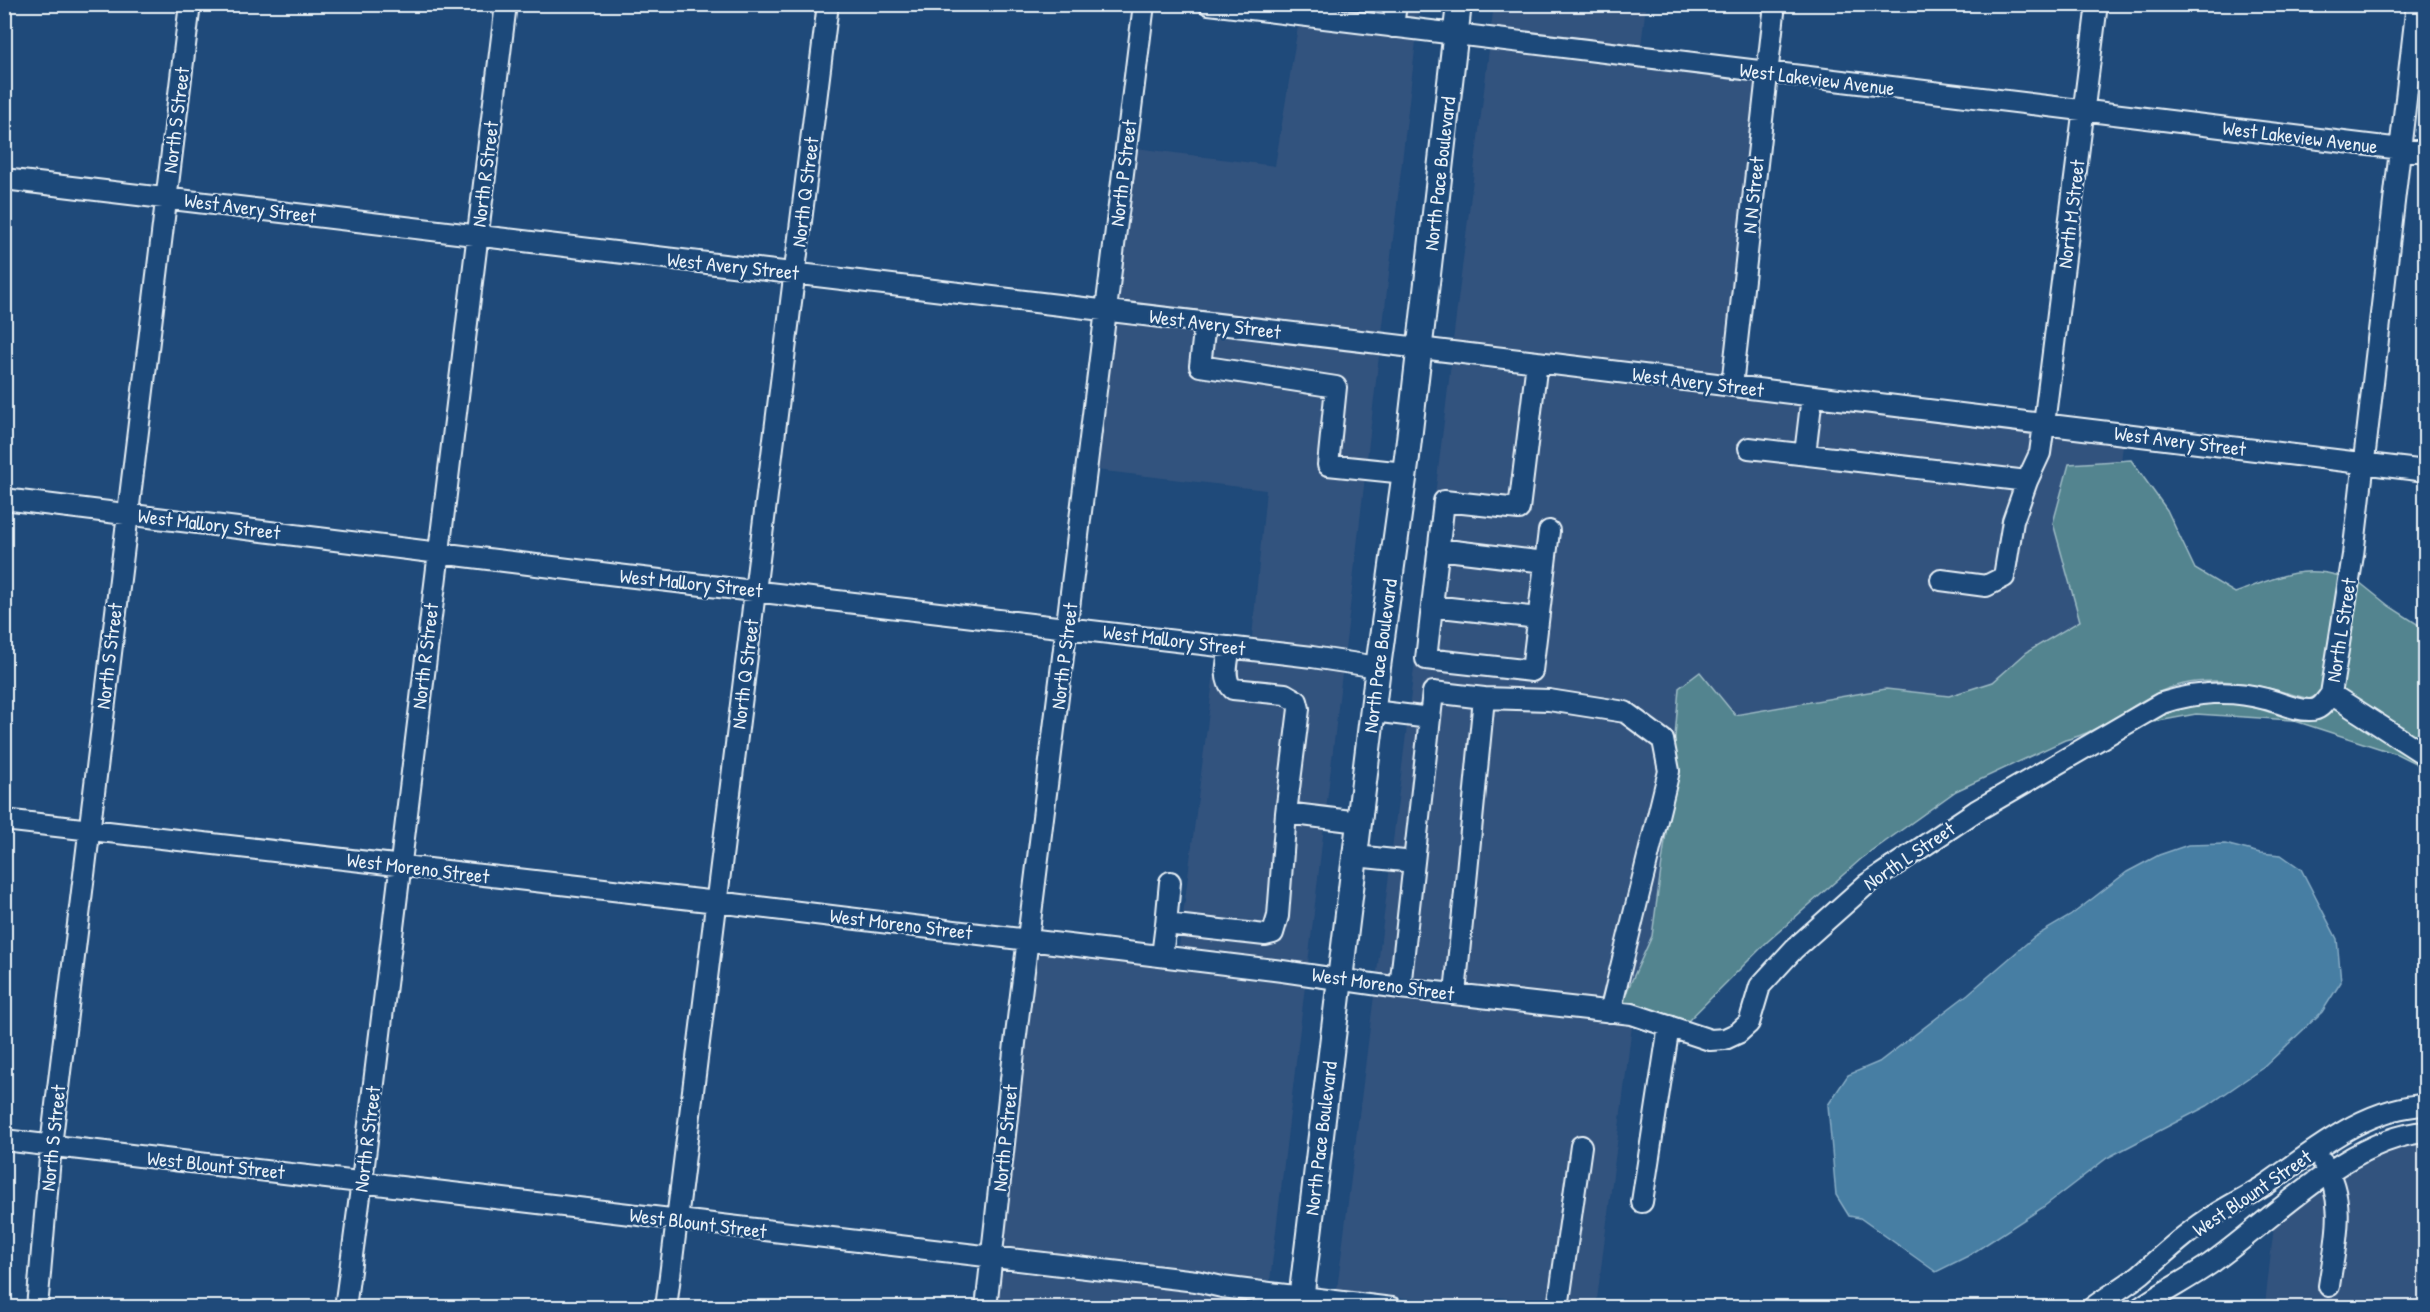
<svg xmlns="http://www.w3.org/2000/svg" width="2430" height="1312" viewBox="0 0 2430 1312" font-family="'Patrick Hand',sans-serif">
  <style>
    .built { fill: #33537e }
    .green { fill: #52848f; stroke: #9dbac4; stroke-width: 1.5 }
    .water { fill: #477ea3; stroke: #87acc5; stroke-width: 1.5 }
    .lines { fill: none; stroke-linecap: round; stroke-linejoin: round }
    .minor-casing { stroke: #e8f1f8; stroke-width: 24 }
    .major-casing { stroke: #e8f1f8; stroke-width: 28 }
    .minor { stroke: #1f4a7a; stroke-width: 20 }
    .major { stroke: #1f4a7a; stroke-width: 24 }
    .labels { text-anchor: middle; stroke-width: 5; stroke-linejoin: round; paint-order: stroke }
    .street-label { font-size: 20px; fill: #e8f1f8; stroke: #1f4a7a }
  </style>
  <rect width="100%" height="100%" fill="#1f4a7a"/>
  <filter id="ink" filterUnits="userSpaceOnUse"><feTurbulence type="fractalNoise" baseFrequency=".0167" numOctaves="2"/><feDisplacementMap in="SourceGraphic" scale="12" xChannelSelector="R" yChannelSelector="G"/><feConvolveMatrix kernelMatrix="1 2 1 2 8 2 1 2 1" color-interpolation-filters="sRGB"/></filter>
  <g filter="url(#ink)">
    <path class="built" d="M1302,5H1420L1418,19Z
      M1494,5V4L1646,5L1641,46L1491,28Z
      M1298,27L1416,41L1382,333L1117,301L1136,148L1275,166Z
      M1489,50L1756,83L1723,373L1453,341Z
      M1114,323L1379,355L1345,650L1252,638L1266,490L1096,470Z
      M1451,364L2123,445L2121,461L2069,464L2053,522L2080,621L2027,652L1993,682L1949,696L1886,689L1735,715L1700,672L1679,688L1669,811L1652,936L1622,1002L1377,973Z
      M1216,657L1342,673L1308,963L1179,947Z
      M1036,952L1305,986L1270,1281L1224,1276L1197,1269L1003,1248Z
      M1374,996L1632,1026L1596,1307H1548L1500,1297L1463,1304L1457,1301L1456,1304L1337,1290Z
      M2414,1144H2425V1307L2287,1308L2265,1305L2274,1226L2352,1171L2381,1155Z
      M1001,1271L1194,1292L1221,1298L1267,1304L1266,1307H996Z"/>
    <path class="green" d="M2131,460L2167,510L2195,569L2235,593C2273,579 2300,564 2340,576L2324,679L2320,694L2309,699C2259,685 2205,669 2155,694C2125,709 2098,733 2065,740L1956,791L1861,859L1767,942L1688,1021L1634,1003L1622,1002L1652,936L1669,811L1679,688L1700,672L1735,715L1886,689L1949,696L1993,682L2027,652L2080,621L2053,523L2069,464Z
      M2359,582L2389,606L2425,629V768L2397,754L2292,720L2196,714L2148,723C2170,711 2194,702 2219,703C2230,703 2241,704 2252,707C2272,711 2298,726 2319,720C2331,717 2336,706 2340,696Z"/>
    <path class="water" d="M2225,844L2260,853L2281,855L2301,869L2337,939L2341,982L2322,1012L2264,1067L2207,1106L2107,1158L2042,1208L1968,1256L1936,1272L1860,1218L1849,1216L1836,1195L1828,1105L1848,1075L1879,1062L1968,994L2034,937L2070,916L2127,872L2159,855L2188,845Z"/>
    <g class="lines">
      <g class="minor-casing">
        <path id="minor" d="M1209,4L2426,152
          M1393,27L1396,4
          M4,179L1537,362L2426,471
          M1205,323L1200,366L1336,387L1328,465L1405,473
          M1537,362L1519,509L1444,501L1426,659L1532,671L1549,531
          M1732,386L1775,4
          M1749,448L2027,481L2040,453L2044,424L2097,4
          M1805,454L1812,396
          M4,499L609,574L1312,657L1378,667
          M1438,549L1545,562
          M1941,580L1986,586L2004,577L2013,521L2027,481
          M1432,606L1538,618
          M1230,647C1228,660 1222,679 1233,689L1285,694L1297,701L1299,709L1286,813L1359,822
          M2331,694L2424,754L2426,757
          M1484,698L1549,700L1625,712L1663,740L1669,771L1610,1012
          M1373,711L1430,718L1400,988
          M1430,718L1433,692L1484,698L1455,994
          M4,820L717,902L1282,971L1400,988L1632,1014L1710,1040L1725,1039L1738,1033L1749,1023L1760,986L1794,949L1867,884L1976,811L2162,703C2197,692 2230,689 2266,699C2279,702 2297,711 2311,710C2321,710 2325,701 2331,694L2353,555L2417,4
          M1355,856L1414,862
          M1166,924L1170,882
          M1162,956L1166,924L1265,935L1273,933L1278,916L1286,813
          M4,1140L1196,1281L1222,1287L1392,1308
          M2323,1163C2348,1201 2335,1244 2329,1286
          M1642,1202L1669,1026
          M37,1308L51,1146L190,4
          M345,1308L362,1181L506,4
          M666,1308L828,4
          M986,1308L1015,1043L1144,4
          M1558,1308L1581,1146
          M2092,1308C2108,1296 2126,1286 2141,1274C2165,1253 2189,1230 2216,1214C2232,1204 2248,1196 2264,1186C2312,1153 2364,1107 2426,1105
          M2140,1308C2162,1292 2187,1280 2210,1264C2270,1222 2349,1137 2426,1132"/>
      </g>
      <g class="major-casing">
        <g id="major">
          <path id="s1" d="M1300,1308L1378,667L1407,457L1459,4"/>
        </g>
      </g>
      <use href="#minor" class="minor"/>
      <use href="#major" class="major"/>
    </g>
  </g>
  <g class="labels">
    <g class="street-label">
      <text transform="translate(1817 79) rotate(7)" y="7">West Lakeview Avenue</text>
      <text transform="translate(176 120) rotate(-83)" y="7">North S Street</text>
      <text transform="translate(2300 137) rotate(7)" y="7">West Lakeview Avenue</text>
      <text transform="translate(1123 173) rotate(-83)" y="7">North P Street</text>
      <text transform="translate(485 174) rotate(-83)" y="7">North R Street</text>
      <text dy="7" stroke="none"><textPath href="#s1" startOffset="1143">North Pace Boulevard</textPath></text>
      <text transform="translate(805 192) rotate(-83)" y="7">North Q Street</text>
      <text transform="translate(1753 195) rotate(-84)" y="7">N N Street</text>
      <text transform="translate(250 208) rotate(7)" y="7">West Avery Street</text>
      <text transform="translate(2071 214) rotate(-83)" y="7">North M Street</text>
      <text transform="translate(733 266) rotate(6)" y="7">West Avery Street</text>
      <text transform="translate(1215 324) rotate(7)" y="7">West Avery Street</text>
      <text transform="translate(1698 382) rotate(7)" y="7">West Avery Street</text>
      <text transform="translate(2180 441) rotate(7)" y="7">West Avery Street</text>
      <text transform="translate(209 524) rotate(7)" y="7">West Mallory Street</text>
      <text transform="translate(691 583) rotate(6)" y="7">West Mallory Street</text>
      <text transform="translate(2341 630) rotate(-81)" y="7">North L Street</text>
      <text transform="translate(1174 640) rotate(7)" y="7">West Mallory Street</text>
      <text transform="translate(109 656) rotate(-83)" y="7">North S Street</text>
      <text transform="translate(425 656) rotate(-83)" y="7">North R Street</text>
      <text transform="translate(1064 656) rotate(-83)" y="7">North P Street</text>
      <text dy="7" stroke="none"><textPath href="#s1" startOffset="657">North Pace Boulevard</textPath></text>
      <text transform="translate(745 674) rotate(-83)" y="7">North Q Street</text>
      <text transform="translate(1909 856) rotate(-34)" y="7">North L Street</text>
      <text transform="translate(418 868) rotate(7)" y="7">West Moreno Street</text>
      <text transform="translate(901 924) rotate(7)" y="7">West Moreno Street</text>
      <text transform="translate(1383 984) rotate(8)" y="7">West Moreno Street</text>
      <text transform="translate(53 1138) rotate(-84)" y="7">North S Street</text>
      <text transform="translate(1005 1138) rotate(-84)" y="7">North P Street</text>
      <text dy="7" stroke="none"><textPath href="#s1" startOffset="171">North Pace Boulevard</textPath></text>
      <text transform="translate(367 1139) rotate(-83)" y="7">North R Street</text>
      <text transform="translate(216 1165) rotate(6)" y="7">West Blount Street</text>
      <text transform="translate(2252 1193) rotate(-34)" y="7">West Blount Street</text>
      <text transform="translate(698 1223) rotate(7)" y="7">West Blount Street</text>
    </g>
  </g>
  <rect width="2430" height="1312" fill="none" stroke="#1f4a7a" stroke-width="24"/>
  <rect x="12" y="12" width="2406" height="1288" fill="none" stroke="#e8f1f8" stroke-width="2" filter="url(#ink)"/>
</svg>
